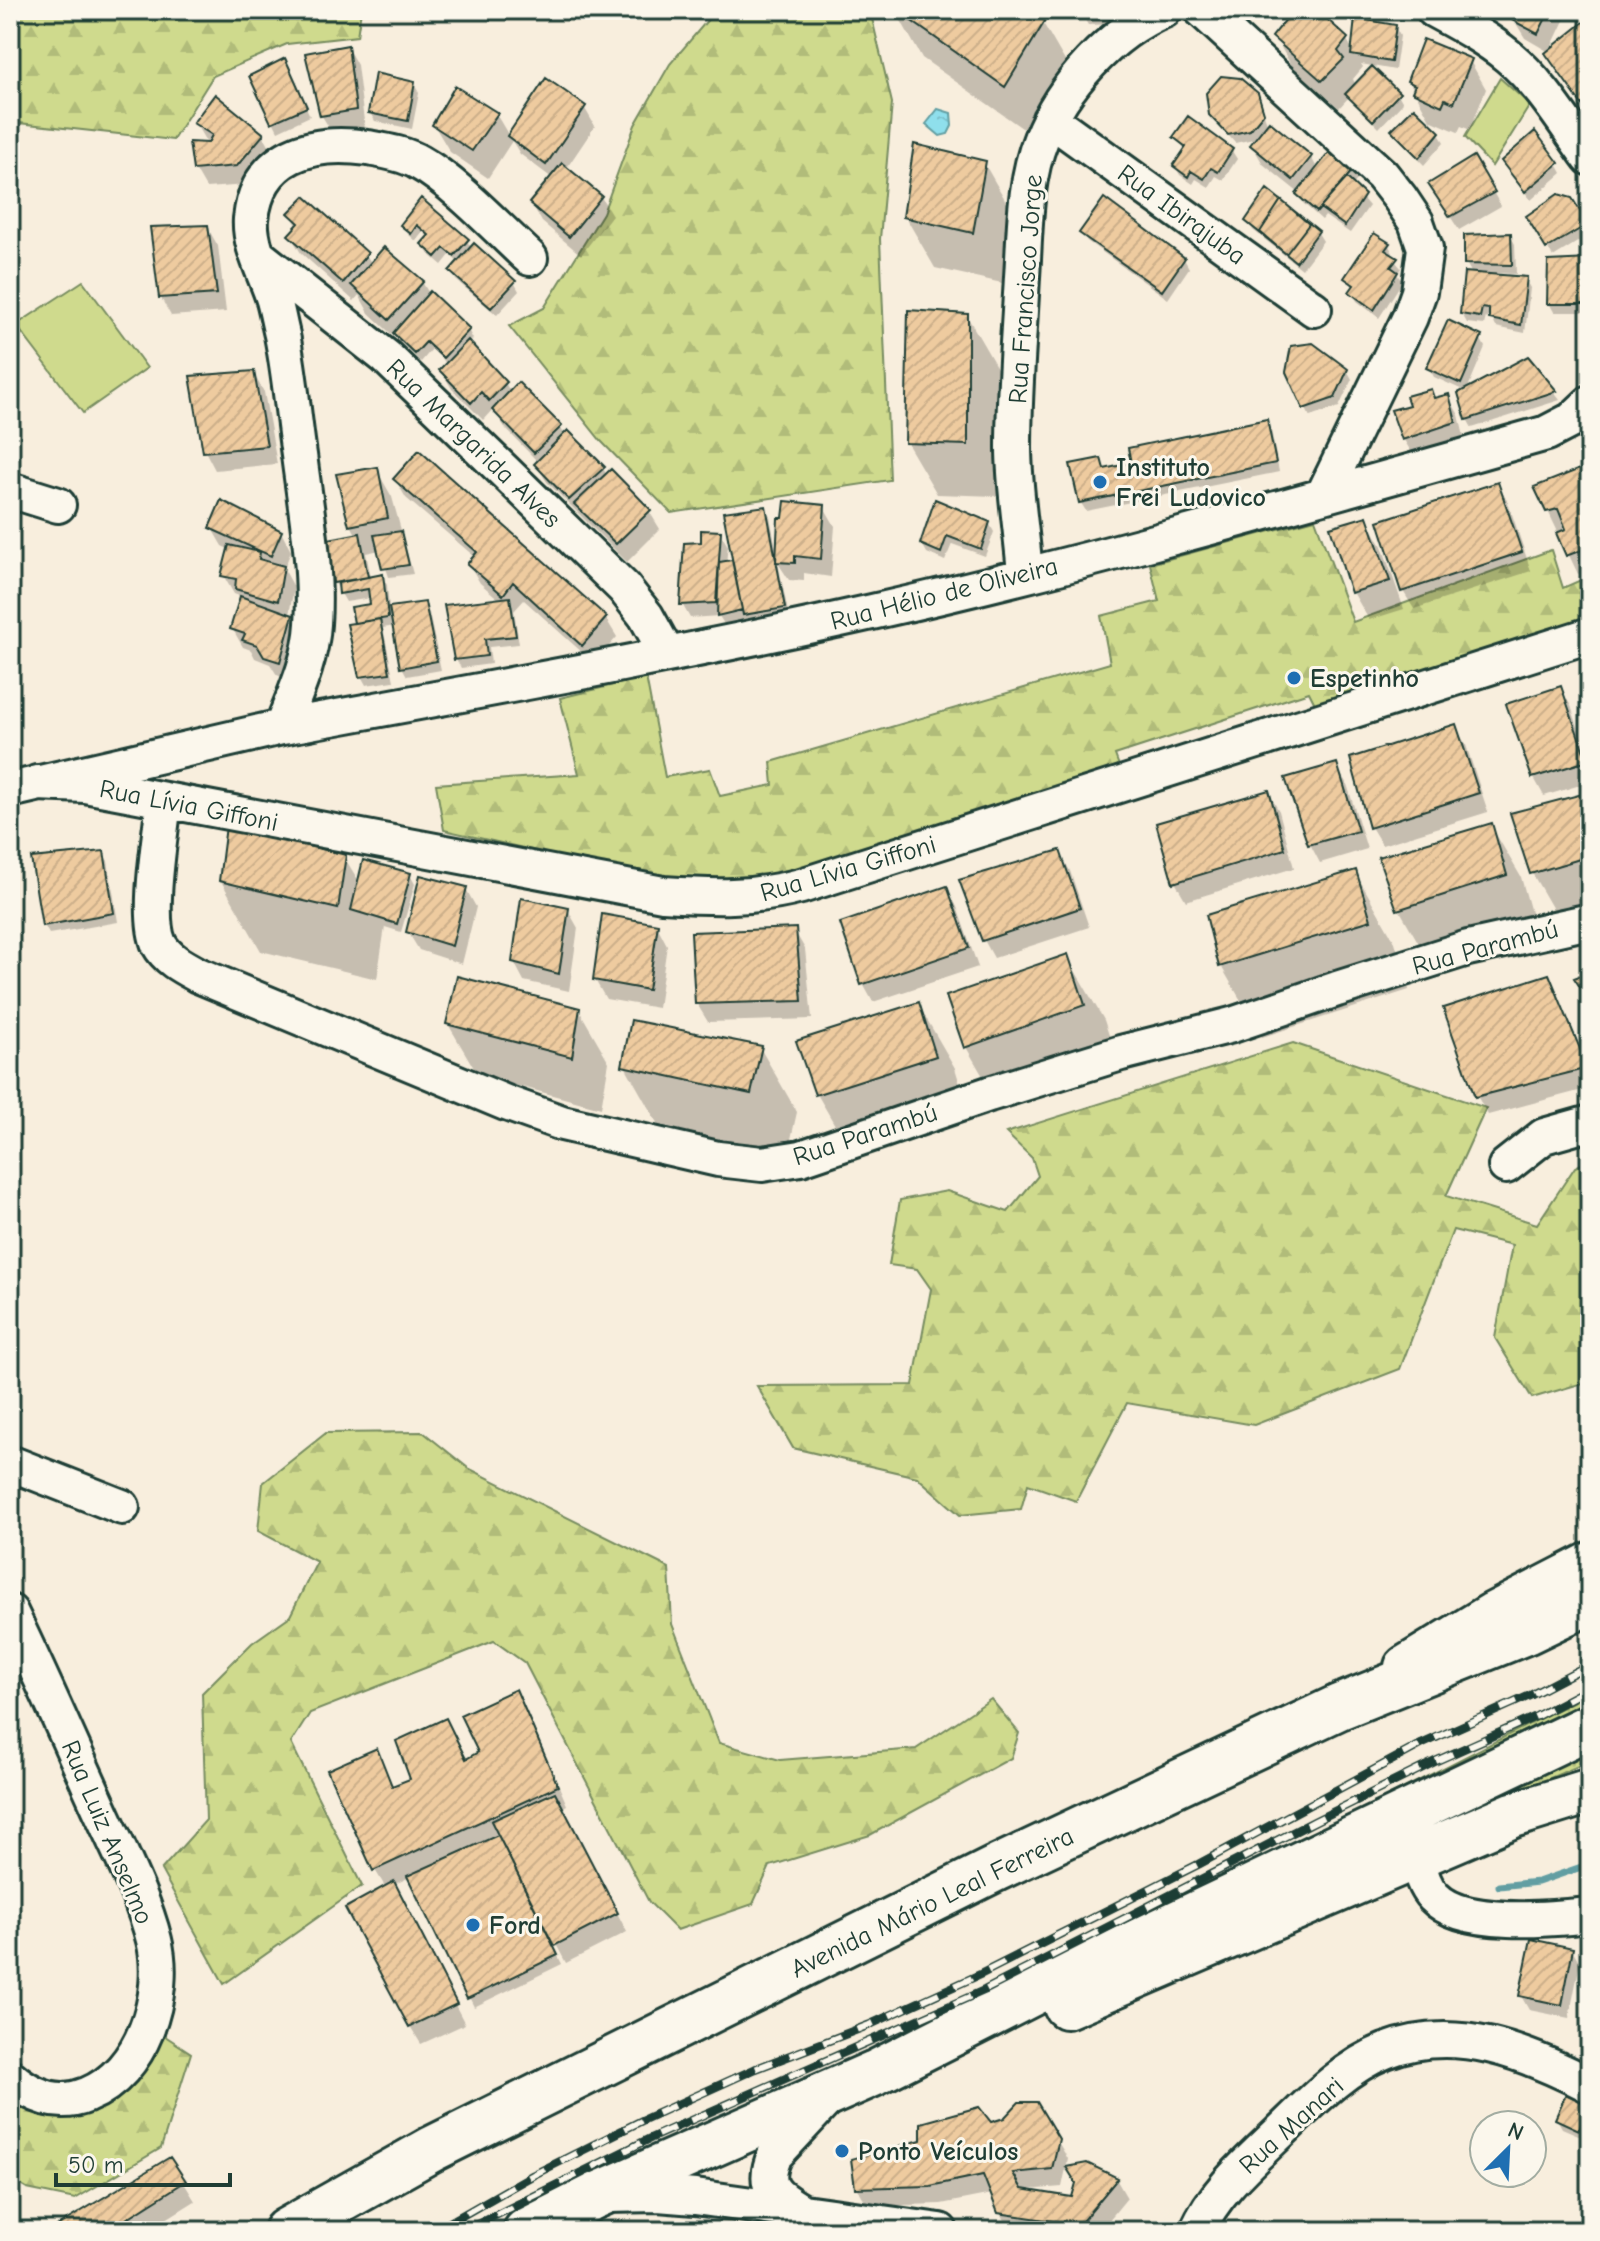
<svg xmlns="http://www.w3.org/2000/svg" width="1600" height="2241" viewBox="0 0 1600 2241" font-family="'Comic Neue',sans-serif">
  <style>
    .grass { fill: url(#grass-dots); stroke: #778c60; stroke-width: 2 }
    .forest { fill: url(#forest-firs); stroke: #778c60; stroke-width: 2 }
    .garden { fill: #cfda8d; stroke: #778c60; stroke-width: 2 }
    .water { fill: url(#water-ripples); stroke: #629ea2; stroke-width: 2 }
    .shadow { fill: #0003; fill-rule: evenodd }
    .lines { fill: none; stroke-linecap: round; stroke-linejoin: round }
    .stream { stroke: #629ea2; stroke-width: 7 }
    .building { fill: url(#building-hatch); stroke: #1f3d34; stroke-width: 2 }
    .minor-casing { stroke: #1f3d34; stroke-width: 40 }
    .major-casing { stroke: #1f3d34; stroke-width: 48 }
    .highway-casing { stroke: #1f3d34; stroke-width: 50 }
    .minor { stroke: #fbf7ec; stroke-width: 34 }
    .major { stroke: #fbf7ec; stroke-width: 42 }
    .highway { stroke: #fbf7ec; stroke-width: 44 }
    .rail-casing { stroke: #1f3d34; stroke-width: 9 }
    .rail { stroke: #fbf7ec; stroke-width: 6; stroke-dasharray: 18; stroke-linecap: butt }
    .poi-dot { fill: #1f6fb2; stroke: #fbf7ec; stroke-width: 3 }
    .labels { text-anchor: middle; stroke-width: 6; stroke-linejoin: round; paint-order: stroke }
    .street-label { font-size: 26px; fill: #1f3d34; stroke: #fbf7ec }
    .poi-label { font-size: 26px; font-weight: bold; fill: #1f3d34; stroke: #fbf7ec; text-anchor: start }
  </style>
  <defs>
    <pattern id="grass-dots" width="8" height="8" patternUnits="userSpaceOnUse" patternTransform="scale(2)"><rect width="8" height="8" fill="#cfda8d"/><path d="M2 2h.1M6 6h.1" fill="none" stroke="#b1bc7a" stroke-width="1.8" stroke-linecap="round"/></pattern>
    <pattern id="forest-firs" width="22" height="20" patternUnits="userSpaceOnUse" patternTransform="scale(2)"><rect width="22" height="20" fill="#cfda8d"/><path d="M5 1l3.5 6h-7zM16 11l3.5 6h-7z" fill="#b1bc7a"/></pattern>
    <pattern id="water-ripples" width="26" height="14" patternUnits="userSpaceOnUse" patternTransform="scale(2)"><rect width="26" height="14" fill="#8fdfec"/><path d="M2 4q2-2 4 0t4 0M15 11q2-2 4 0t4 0" fill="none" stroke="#7bc0cb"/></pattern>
    <pattern id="building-hatch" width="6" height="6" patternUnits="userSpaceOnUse" patternTransform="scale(2)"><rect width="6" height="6" fill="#eecb9f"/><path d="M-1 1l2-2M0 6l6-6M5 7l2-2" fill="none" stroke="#ccaf8a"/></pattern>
  </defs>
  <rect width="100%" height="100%" fill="#f8eedd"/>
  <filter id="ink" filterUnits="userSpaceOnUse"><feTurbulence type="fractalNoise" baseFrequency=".0125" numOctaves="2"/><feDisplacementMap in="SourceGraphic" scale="16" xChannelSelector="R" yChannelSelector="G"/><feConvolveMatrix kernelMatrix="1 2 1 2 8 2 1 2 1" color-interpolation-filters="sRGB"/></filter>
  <g filter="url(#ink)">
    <path class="grass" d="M1590,1693V1708L1240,1872Z
      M1590,1746V1761L1431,1829L1427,1822Z"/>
    <path class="forest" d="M14,10H361L357,36L287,44L213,76L173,140L10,122V26Z
      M716,10H870L892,103L880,239L890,480L671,513L601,441L509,326L544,308L603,213L635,125L670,64Z
      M1315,519L1353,622L1551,550L1563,588L1590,576V626L1318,710L1309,692L1115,755L1122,774L756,886L661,879L444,830L436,784L579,774L560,698L646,677L665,777L710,769L720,796L773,785L771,762L1110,663L1101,616L1159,601L1150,564Z
      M1293,1043L1486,1108L1446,1196L1537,1224L1575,1167L1590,1160V1381L1532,1398L1495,1338L1512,1245L1453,1230L1400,1369L1254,1425L1127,1403L1076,1501L1028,1484L1021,1509L960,1515L917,1477L793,1448L757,1386L913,1385L931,1289L917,1269L889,1265L900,1200L947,1191L1008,1212L1038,1176L1032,1158L1006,1133Z
      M423,1432L468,1468L669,1568L672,1624L719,1743L780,1760L916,1749L991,1699L1019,1733L1011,1758L870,1835L770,1866L753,1904L677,1930L649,1902L525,1663L494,1641L310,1713L291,1743L362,1886L224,1984L161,1870L206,1820L202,1693L252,1643L290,1616L317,1562L258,1531L263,1483L326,1433Z
      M165,2036L191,2053L161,2148L75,2199L27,2189L10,2179V2100L45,2117L87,2112L133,2083Z"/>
    <path class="garden" d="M1500,78L1530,105L1492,166L1465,137Z
      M83,281L147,368L83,413L16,325Z"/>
    <path class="water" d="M938,109L951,113L952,126L948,134L940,136L926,124Z"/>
    <path class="shadow" d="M895,10H1025L1043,23L1073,75L1035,137L922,58Z
      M1079,10H1112L1113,24L1088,25Z
      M1311,10L1347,40L1353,50L1395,27L1400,36L1395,70L1361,64L1363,67L1353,79L1356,86L1398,94L1403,103L1379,128L1349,97L1339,108L1291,65L1275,37L1301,23Z
      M1519,10H1569L1549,52L1525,38L1514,20Z
      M347,47L357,65L365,129L333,134L322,116Z
      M1470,61L1486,89L1470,130L1461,126L1458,132L1430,120L1409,81Z
      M289,69L310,116L278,131L251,77Z
      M414,84L419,93L412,129L375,121L370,113Z
      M1257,95L1268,126L1311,157L1318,170L1332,152L1352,172L1357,180L1352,186L1369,206L1350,233L1325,216L1322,220L1303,203L1299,193L1263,164L1252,145L1258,138L1235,143L1210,114Z
      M584,107L595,126L566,169L601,197L612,215L581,255L542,222L532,204L552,178L520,154L512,141L488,178L450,152L434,125L496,114L509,136Z
      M1414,109L1439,134L1444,142L1424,165L1399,139L1394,130Z
      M195,123L263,135L273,153L247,185L206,188L195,169L208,145Z
      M1175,137L1232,151L1237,159L1223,180L1216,176L1209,187L1196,179L1193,184L1180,175L1175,166L1186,150Z
      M1474,159L1501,206L1459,230L1439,199Z
      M984,163L1014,215L1002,283L935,268L905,216Z
      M1557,164L1562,173L1531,200L1508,170Z
      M422,200L467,241L472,249L514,282L519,291L497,315L456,280L451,271L459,263L450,255L442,265L428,253L423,244L430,238L423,232L416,241L408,234L402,225Z
      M1570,200L1586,225L1584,238L1553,257L1529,216Z
      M291,214L366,255L372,264L422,282L430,295L468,330L473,339L468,344L505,383L511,393L560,427L565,435L603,468L607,476L649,511L660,529L627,562L547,482L536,464L538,462L506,429L493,409L483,420L452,389L441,370L447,364L432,349L421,362L369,313L359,295L354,301L301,253L290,235L298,227Z
      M1248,221L1318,233L1323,241L1302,269L1253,230Z
      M207,227L218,246L226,312L171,316L161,298Z
      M1082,233L1184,259L1189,268L1168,299L1087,241Z
      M1510,235L1515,244L1516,274L1497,273V276L1525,279L1530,288L1525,333L1496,327L1491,317H1486L1484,325L1467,323L1462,314L1472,274L1466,263Z
      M1388,244L1393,253L1391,256L1401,268L1397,274L1402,282L1379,318L1357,301L1352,292L1354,288L1347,278Z
      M1590,261V312H1554L1549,303Z
      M967,316L997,368V496L937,494L907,443Z
      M1480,338L1485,347L1467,390L1527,358L1560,400L1472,428L1467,419L1465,391L1434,377L1429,368Z
      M1347,370L1352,379L1339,407L1310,417L1288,372Z
      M253,373L264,392L277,464L215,470L205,451Z
      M1430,391L1435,400L1448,396L1459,415L1465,441L1415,458L1404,440L1394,411L1411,406Z
      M1266,421L1271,430L1279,472L1086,511L1081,503L1073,465L1100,460L1106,471Z
      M419,453L606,619L617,637L594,663L524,600L514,611L519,644L489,647L491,664L461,668L456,659L501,601L480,583L469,564L475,557L406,498L395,479Z
      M1590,467V569L1578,574L1548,511Z
      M376,469L392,497L413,574L389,577L380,550L366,553L371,578L382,576L387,585L389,609L424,605L429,613L441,670L407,676L402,667L395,626L383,628L394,681L366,685L361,676L356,625L373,606L371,598L346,602L335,583L330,541L357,536L351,525Z
      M1497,484L1508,502L1531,571L1414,609L1403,591Z
      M936,502L989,523L994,532L985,556L952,544L945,561L927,553L922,544Z
      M824,507L835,526L831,577L804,573V581L789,580L778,563L789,617L750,623L747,619L724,624L719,616L690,618L682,604L703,544L720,533L728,546L726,563L735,561L765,508L770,517L777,553Z
      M1366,518L1382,546L1404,609L1369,620L1353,592L1333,528Z
      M211,527L281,532L291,551L284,569L294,587L289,615L303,635L290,680L277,675L270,664L255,658L251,650L243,647L232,628L242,597L234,594L223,575L230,550L222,546Z
      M1560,688L1571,706L1590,762V782L1544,796L1534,778L1508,706Z
      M1455,726L1466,745L1488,812L1382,845L1371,827Z
      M1336,766L1347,784L1367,849L1320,863L1310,844Z
      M1268,792L1279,811L1294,868L1186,901L1175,882Z
      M1590,794V916L1562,925L1532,873Z
      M1491,826L1521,877L1535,927L1429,961L1399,909Z
      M1059,852L1070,871L1089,927L994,958L984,940Z
      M103,853L108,861L118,922L49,934L44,925Z
      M344,857L360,883L410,875L415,884L401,932L385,927L377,979L261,951L221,881Z
      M1355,872L1395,942L1409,990L1262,1037L1221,966L1208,917Z
      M947,888L957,907L978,967L873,1002L863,984Z
      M466,889L476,907L462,964L419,950L408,932Z
      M568,910L578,928L569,991L524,981L514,962Z
      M657,926L667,945L658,1008L606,999L595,980Z
      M794,930L805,949L812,1019L708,1022L697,1004Z
      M1067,957L1104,1020L1120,1069L1003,1111L966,1047Z
      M1548,976L1558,995L1590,1071V1088L1488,1115L1477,1096Z
      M918,1004L955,1068L971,1120L854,1158L817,1094L799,1043Z
      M579,1010L609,1062L601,1108L478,1075L448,1024Z
      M760,1048L797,1112L787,1157L661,1130L625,1066Z
      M515,1692L526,1710L567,1805L562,1808L627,1932L566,1963L557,1946L554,1948L562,1964L474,2007L410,1877L393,1885L465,2024L421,2044L410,2026L386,1888L375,1870L376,1750L394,1788L466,1761L480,1753ZM501,1836L508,1849L505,1851L497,1837Z
      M1572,1949L1580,1963L1569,2018L1529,2010L1521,1996Z
      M1036,2104L1068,2159L1062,2187L1026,2190L1073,2199L1116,2179L1127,2198L1100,2231H1010L992,2194L941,2204L868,2206L857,2187Z
      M1588,2106L1590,2123L1583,2137L1562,2128L1557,2119Z
      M170,2160L195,2201L147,2231H53Z"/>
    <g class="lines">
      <path class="stream" d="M1499,1886L1538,1882L1590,1864"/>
    </g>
    <path class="building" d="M896,10H1028L1045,21L1005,87Z
      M1309,10H1317L1348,38L1338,51L1344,59L1322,81L1272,37L1291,13L1300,20Z
      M1517,10H1550L1538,34L1512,20Z
      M1590,17V110L1587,112L1545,53Z
      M1355,18L1396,25L1391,62L1351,55Z
      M1423,39L1472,59L1454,103L1445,99L1442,106L1412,92L1415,85L1407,81Z
      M348,45L356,110L320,116L305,53Z
      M285,58L307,107L271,123L249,76Z
      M1372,66L1400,93L1373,121L1345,94Z
      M375,73L415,82L408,121L368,113Z
      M1221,76L1240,78L1258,93L1264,113L1250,130L1228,135L1209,115L1206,93Z
      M546,78L586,106L546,165L507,136Z
      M455,86L498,113L472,151L432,125Z
      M215,94L264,134L237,166L193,170L189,142L208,143L212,135L193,123Z
      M1414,107L1440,132L1419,158L1391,130Z
      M1188,116L1233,149L1218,172L1211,168L1204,179L1191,171L1188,177L1173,166L1186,147L1173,137Z
      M1269,121L1312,156L1293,180L1250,145Z
      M1535,131L1559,163L1525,192L1501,161Z
      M914,144L986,161L973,233L903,217Z
      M1332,149L1353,170L1317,212L1296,194Z
      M1474,156L1495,192L1450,217L1428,184Z
      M562,163L602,196L569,237L529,203Z
      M1347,178L1365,195L1345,226L1320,208Z
      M1267,189L1319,231L1296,262L1245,221Z
      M1558,194L1572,198L1582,214L1580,229L1546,249L1526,216Z
      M305,196L368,253L343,283L288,235L299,223L288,213Z
      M421,198L469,239L454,256L444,248L436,257L421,244L429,235L417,225L411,234L400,225Z
      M1104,198L1185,258L1162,291L1079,233Z
      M1281,200L1309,224L1286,254L1260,232Z
      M208,225L217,294L159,298L150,227Z
      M1374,233L1390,243L1385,250L1398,258L1391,267L1398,272L1374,310L1349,292L1354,285L1344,278Z
      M1511,233L1512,265L1464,264V235Z
      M474,243L516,281L491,308L449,271Z
      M384,247L424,281L389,320L351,285Z
      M1590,259V304H1547L1548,261Z
      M1464,272L1527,277L1521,325L1489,319V309L1482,308L1480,317L1460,314Z
      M430,291L470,329L443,358L426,342L415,354L393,333Z
      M908,310L968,314V445L905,443Z
      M1448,320L1482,336L1461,384L1426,368Z
      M468,340L507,382L489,401L481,392L471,403L439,370Z
      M1313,343L1348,369L1335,398L1303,409L1286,372L1291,346Z
      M1528,356L1557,391L1466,420L1458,393Z
      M254,371L267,446L203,452L190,376Z
      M518,382L562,426L534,453L492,410Z
      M1431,389L1434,398L1449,394L1456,422L1402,440L1391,410L1409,405L1406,396Z
      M1267,419L1276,463L1079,503L1070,464L1101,458L1104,469L1131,463L1128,448Z
      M568,430L605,467L569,500L534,464Z
      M419,450L607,617L582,646L513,582L503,595L467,564L477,552L393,479Z
      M1590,465V547L1566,556L1556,533L1566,529L1558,509L1546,512L1534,487Z
      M378,467L388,518L349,526L336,474Z
      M611,469L651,510L616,544L574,504Z
      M1498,482L1522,552L1401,592L1378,521Z
      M935,499L990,522L981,549L947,536L941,553L920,544Z
      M221,500L282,531L271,556L209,528Z
      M785,501L825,505L821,559L795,556V563L776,562L778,518H783Z
      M766,506L785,608L743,615L723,512Z
      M1367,516L1390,581L1351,593L1330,527Z
      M701,530L721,531L716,603L680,605L684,543L701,542Z
      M401,531L409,565L382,569L374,535Z
      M360,533L368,577L333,583L328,539Z
      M229,545L260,552L259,559L284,566L278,601L235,589L236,579L221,576Z
      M732,560L742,610L717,616L719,562Z
      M383,574L388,618L354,623L351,607L370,604L368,589L339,594L338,583Z
      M240,596L293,615L280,662L264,657L257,645L242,640L245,634L230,629Z
      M510,597L516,636L485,639L487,656L454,660L444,605Z
      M425,602L437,661L400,668L389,607Z
      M380,619L390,673L359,677L347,624Z
      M1561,686L1587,761L1532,778L1506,704Z
      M1456,724L1479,793L1369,828L1350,758Z
      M1337,763L1358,831L1308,845L1285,778Z
      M1269,790L1285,849L1173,883L1156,823Z
      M1590,792V856L1530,874L1510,813Z
      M1492,823L1507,875L1397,910L1378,857Z
      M226,826L346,855L338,909L219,881Z
      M1060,850L1080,908L982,941L959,880Z
      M104,851L114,913L42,926L31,858Z
      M363,860L411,873L397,924L351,910Z
      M1356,870L1371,920L1219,967L1206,915Z
      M420,875L467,887L452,946L406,932Z
      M947,886L969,948L861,985L840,923Z
      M521,898L569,908L559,974L512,962Z
      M602,914L658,924L648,990L593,980Z
      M796,928L802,1001L695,1004L691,932Z
      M1068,954L1085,1005L964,1048L946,996Z
      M1590,972V1002L1574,978Z
      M1549,974L1588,1068L1475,1097L1443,1008Z
      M457,976L580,1008L572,1057L446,1024Z
      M919,1002L936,1056L815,1095L796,1041Z
      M631,1020L762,1046L751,1094L622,1066Z
      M516,1689L558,1786L373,1871L327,1770L377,1748L392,1786L410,1779L396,1741L446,1718L466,1759L478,1752L460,1715Z
      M555,1792L618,1913L554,1946L491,1821Z
      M498,1835L558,1955L467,1999L407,1876Z
      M394,1881L457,2004L409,2027L345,1908Z
      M1531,1939L1573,1948L1562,2005L1519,1996Z
      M1566,2094L1590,2105L1579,2130L1555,2119Z
      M1019,2102H1037L1059,2139L1052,2169L1013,2173L1022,2189L1072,2197L1076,2183L1066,2167L1087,2163L1118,2178L1079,2225L998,2213L983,2175L930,2186L855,2188L851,2159L921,2140V2123L979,2107L991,2122L1004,2118Z
      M170,2157L186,2181L107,2231H49Z"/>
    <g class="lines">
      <g class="minor-casing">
        <path id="minor" d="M1202,10L1382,175L1400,198L1416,222L1425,248L1419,292L1410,317L1323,496
          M1434,10C1460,24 1486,38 1508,56C1541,83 1565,124 1590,158
          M1050,119L1314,309
          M257,255L386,357L504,471L624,588L646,616L667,654
          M10,490L58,505
          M1025,574C1022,532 1014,489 1014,447C1014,390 1019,333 1022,277C1025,232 1024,181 1041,139C1062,86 1111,32 1164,10
          M282,727C479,691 676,656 872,612C1099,561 1323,496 1547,433L1572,420L1590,403
          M37,783L85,785L663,894C712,897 753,899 801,886L1590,635
          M10,790L282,727C295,694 311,660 313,624C317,568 306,510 299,455C293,415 290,374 282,335C279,323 277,311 274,300C266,274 249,246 251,219C258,154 312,140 368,148C385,151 405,154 420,163C456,183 499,230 530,258
          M164,800C161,833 146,916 159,944C167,959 183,967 198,975L506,1103L562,1123L718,1159L762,1164L801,1158L989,1094L1121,1053L1232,1025L1337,989L1468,948L1590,921
          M1506,1166L1544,1136L1590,1123
          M10,1463L122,1507
          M10,1612C42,1678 71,1745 101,1811C120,1853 143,1896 154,1940C168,1995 142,2073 87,2095C59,2107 32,2096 10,2077
          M1418,1858C1421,1873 1423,1886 1434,1897C1463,1928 1551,1919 1590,1915
          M607,2195L658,2194L695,2197L940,2231
          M799,2210C774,2195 761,2186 775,2155L827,2099
          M1197,2231C1215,2191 1248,2163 1279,2133C1310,2103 1344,2067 1385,2051C1456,2023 1527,2053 1590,2085"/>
      </g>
      <g class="major-casing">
        <path id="major" d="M1406,1667L1493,1614L1590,1564"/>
      </g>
      <g class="highway-casing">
        <path id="highway" d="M1066,2006L1513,1815L1590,1791
          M286,2231L432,2149L995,1869L1339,1707L1528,1631L1590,1601
          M526,2231L595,2196L875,2073L1072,1973L1590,1726"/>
      </g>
      <use href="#minor" class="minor"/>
      <use href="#major" class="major"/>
      <use href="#highway" class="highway"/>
      <g class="rail-casing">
        <path id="rail" d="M435,2231L533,2175L645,2119L755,2069L869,2025L981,1974L1199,1864L1422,1744L1531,1695L1590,1664
          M464,2231L651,2138L985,1990L1315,1821L1436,1761L1537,1716L1590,1688"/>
      </g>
      <use href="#rail" class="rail"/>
    </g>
  </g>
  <g class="poi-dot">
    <circle cx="1100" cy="482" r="8"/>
    <circle cx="1294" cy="678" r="8"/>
    <circle cx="473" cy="1925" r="8"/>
    <circle cx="842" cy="2151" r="8"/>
  </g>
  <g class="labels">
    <g class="street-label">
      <text transform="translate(1182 214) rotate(36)" y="9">Rua Ibirajuba</text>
      <text transform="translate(1025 289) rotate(-86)" y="9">Rua Francisco Jorge</text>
      <text transform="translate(474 443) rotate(44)" y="9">Rua Margarida Alves</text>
      <text transform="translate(944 593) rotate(-14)" y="9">Rua Hélio de Oliveira</text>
      <text transform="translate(189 805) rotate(11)" y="9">Rua Lívia Giffoni</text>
      <text transform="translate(848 868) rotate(-16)" y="9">Rua Lívia Giffoni</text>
      <text transform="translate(1485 947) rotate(-15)" y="9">Rua Parambú</text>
      <text transform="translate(865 1134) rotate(-18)" y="9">Rua Parambú</text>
      <text transform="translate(108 1832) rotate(67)" y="9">Rua Luiz Anselmo</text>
      <text transform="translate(932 1902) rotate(-26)" y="9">Avenida Mário Leal Ferreira</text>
      <text transform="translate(1291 2125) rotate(-42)" y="9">Rua Manari</text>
    </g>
    <g class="poi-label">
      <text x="1116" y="476">Instituto<tspan x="1116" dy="30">Frei Ludovico</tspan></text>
      <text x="1310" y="687">Espetinho</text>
      <text x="489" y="1934">Ford</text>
      <text x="858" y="2160">Ponto Veículos</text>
    </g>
  </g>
  <rect width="1600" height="2241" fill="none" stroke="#fbf7ec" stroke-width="40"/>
  <rect x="20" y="20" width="1560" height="2201" fill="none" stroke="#1f3d34" stroke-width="3" filter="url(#ink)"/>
  <g transform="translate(1508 2149) rotate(24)"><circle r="38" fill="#fbf7ec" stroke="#a3ada2" stroke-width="2"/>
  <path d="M0-6L14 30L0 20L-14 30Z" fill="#1f6fb2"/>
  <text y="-12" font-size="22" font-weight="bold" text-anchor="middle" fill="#1f3d34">N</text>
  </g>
  <path d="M56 2173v12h174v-12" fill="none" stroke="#1f3d34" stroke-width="4"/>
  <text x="68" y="2173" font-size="24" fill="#1f3d34" stroke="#fbf7ec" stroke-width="6" paint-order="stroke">50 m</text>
</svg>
